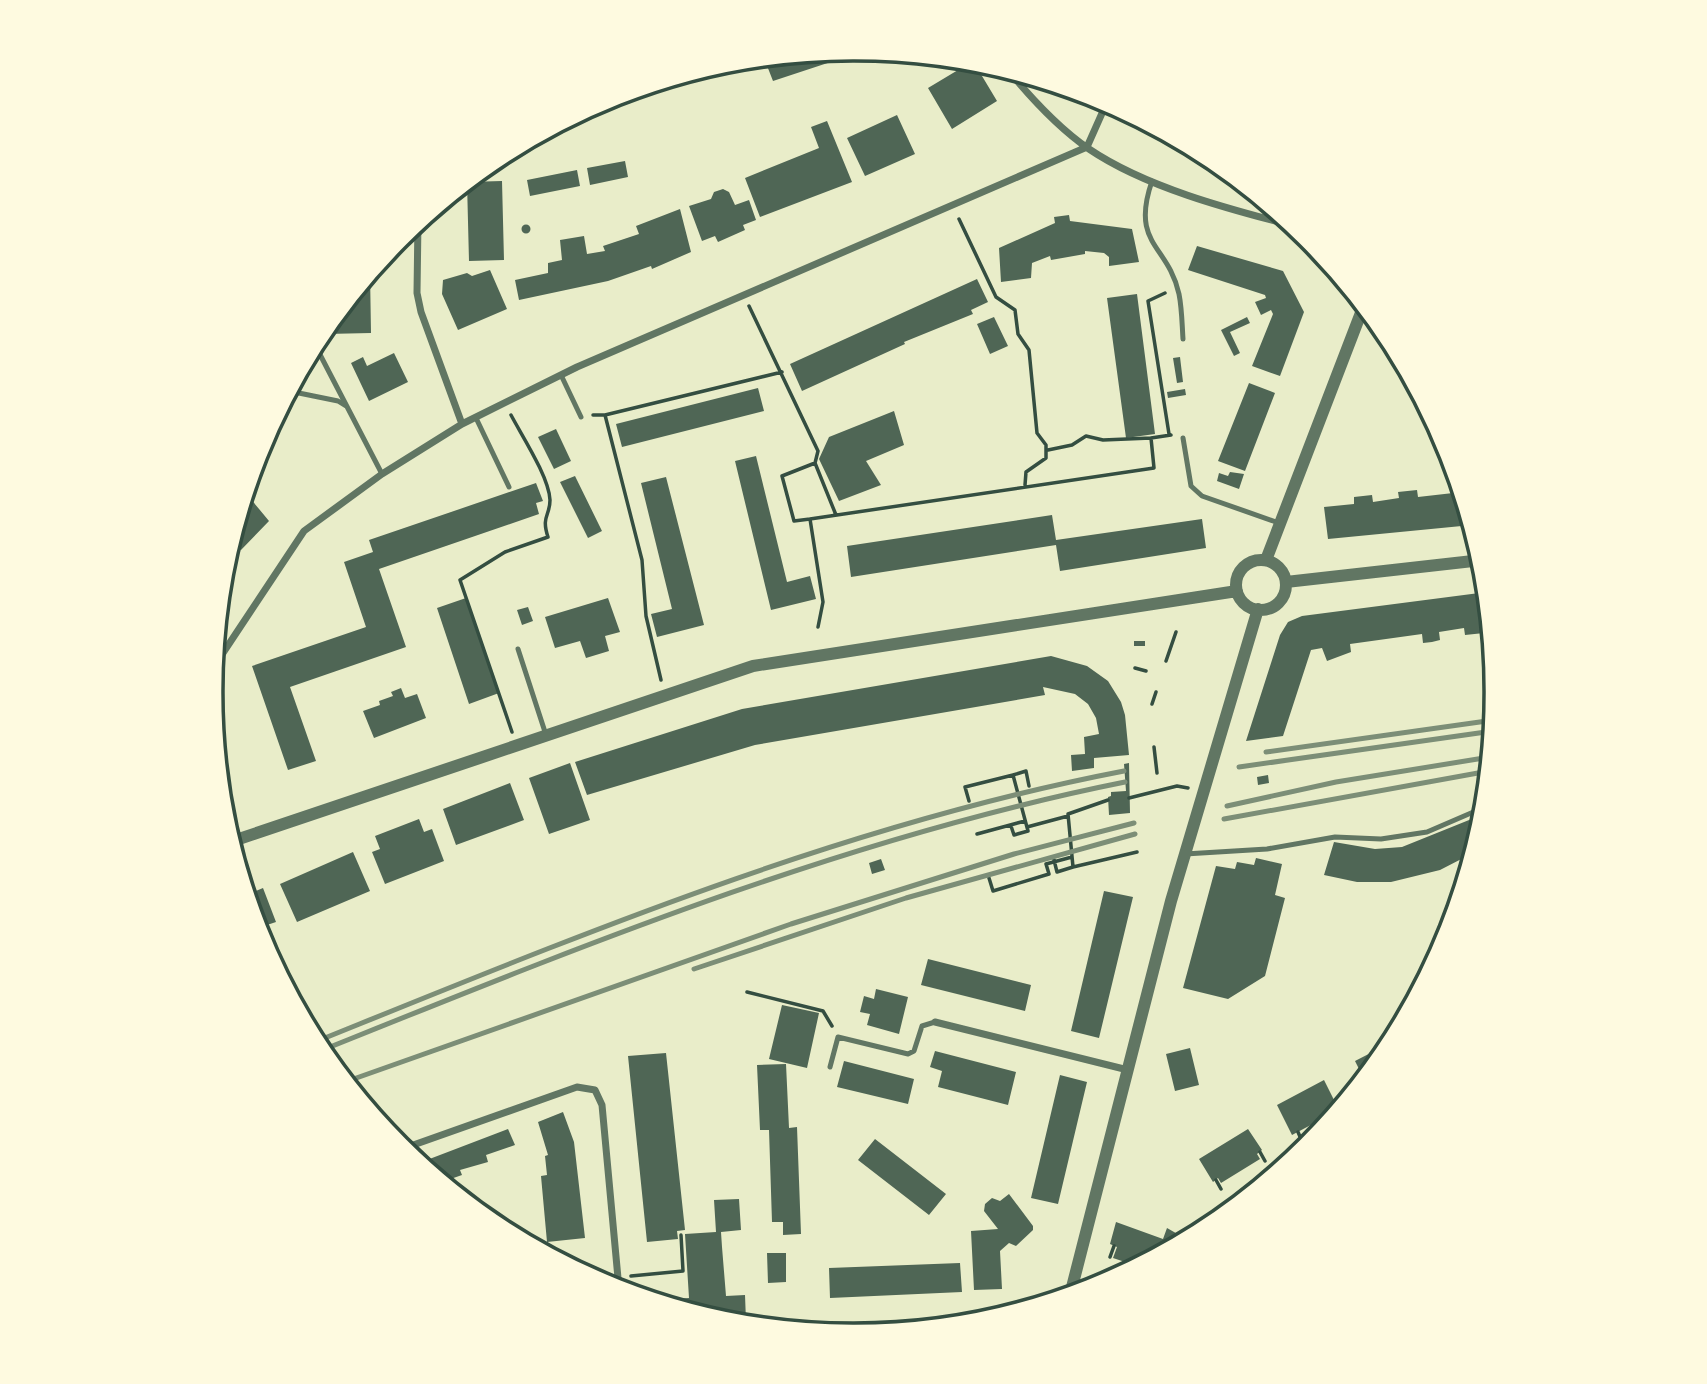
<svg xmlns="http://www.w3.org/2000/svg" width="1707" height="1384" viewBox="0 0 1707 1384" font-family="'PT Sans',sans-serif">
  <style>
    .building { fill: #4f6655 }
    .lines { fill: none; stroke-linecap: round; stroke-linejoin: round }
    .path { stroke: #344e41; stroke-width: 3.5 }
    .service { stroke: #617663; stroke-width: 5 }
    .minor { stroke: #617663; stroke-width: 7 }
    .tertiary { stroke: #617663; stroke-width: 12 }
    .rail { stroke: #7c8e77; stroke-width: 5 }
    .rim { fill: none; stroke: #344e41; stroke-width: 3.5 }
  </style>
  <rect width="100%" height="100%" fill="#e9edc9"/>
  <path class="building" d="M854,49L867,50L773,81L764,58Z
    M973,61L997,101L952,129L928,88Z
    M897,115L915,154L865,176L847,138Z
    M827,121L852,182L760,217L745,178L819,148L811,127Z
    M1158,129L1196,149L1195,151L1156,138Z
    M625,161L628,177L590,185L587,168Z
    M577,170L580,186L530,196L527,180Z
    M502,181L504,260L469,261L467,182Z
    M723,189L729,192L735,205L749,200L756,220L743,225L745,230L718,242L715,236L702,241L689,206L711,199L714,192Z
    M680,209L691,252L652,269L651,266L608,281L519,300L515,280L548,273V263L562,260L560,240L584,236L587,254L605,251L603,246L639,234L636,226Z
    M1069,215L1070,221L1132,229L1139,262L1109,266V257L1104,253L1085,251V254L1051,260L1050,256L1032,263L1031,278L1001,282L999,248L1055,223L1054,217Z
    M521.5 229a4.5 4.5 0 1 1 9 0a4.5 4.5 0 1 1-9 0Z
    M1197,246L1283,271L1304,312L1280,376L1252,366L1273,314L1271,310L1261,315L1255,302L1266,298L1265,295L1188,270Z
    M490,270L507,309L458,330L442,294L443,280L467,273L472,276Z
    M370,272L371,333L326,334V326L332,319H343V306Z
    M977,279L988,302L971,310L973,314L904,342L905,344L802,391L790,364Z
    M1137,294L1155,434L1126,438L1107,298Z
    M994,317L1008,346L990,354L977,324Z
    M1247,317L1250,323L1230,332L1240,353L1234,356L1221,330Z
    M394,353L408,382L369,401L351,363L363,357L367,366Z
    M1180,357L1183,382L1177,383L1173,358Z
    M1249,383L1275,393L1245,471L1218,461Z
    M758,388L764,411L622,447L616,424Z
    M1185,389L1186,395L1168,398L1167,392Z
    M894,411L904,445L866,461L881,485L839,501L819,459L829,437Z
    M556,429L571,461L554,469L538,437Z
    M756,456L787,582L810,576L816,599L771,610L735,461Z
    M1230,472L1244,474L1239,489L1217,481L1219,473L1228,476Z
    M575,476L602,531L588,538L560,482Z
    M666,477L704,625L657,637L651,614L672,609L641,483Z
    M536,483L543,501L536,503L539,514L379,569L406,647L290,687L316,761L288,770L252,666L366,627L344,562L373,552L369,540Z
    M1417,490L1418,497L1462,492L1472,525L1328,539L1324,507L1354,504V497L1372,495L1373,502L1399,498L1398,492Z
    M245,492L269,521L241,550L238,548L222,573Z
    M1052,515L1056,540L1202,519L1206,548L1060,571L1056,545L851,577L847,546Z
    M1487,592L1490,625L1483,626L1484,633L1465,635L1464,628L1439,632L1440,640L1432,642L1423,643L1422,634L1350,644L1351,652L1327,661L1322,648L1311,650L1283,736L1246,741L1280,635L1288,622L1302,616Z
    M466,598L499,693L469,704L437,608Z
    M608,598L620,632L605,636L609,651L586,658L580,641L555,648L545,617Z
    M528,607L533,621L522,625L517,610Z
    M1134,641H1145V646H1134Z
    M1051,656L1087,666L1108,681L1121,702L1125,715L1129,755L1094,758V768L1072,771L1071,755L1085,754L1084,737L1099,734L1096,718L1088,704L1075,694L1043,687L1045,695L755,745L587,795L575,762L742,709Z
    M401,688L405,698L417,694L426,718L374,738L363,711L380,705L379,701L393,696L391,692Z
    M570,763L590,820L549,834L529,778Z
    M1129,763L1130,813L1109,815L1108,797L1111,796V792L1126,791L1124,764Z
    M1268,775L1269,783L1258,785L1257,777Z
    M510,783L524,820L456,845L443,809Z
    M1484,814L1473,853L1440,870L1391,882H1357L1324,875L1334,842L1375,849L1402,847Z
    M419,819L424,832L432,829L444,861L385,884L372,852L380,849L375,836Z
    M353,852L370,891L297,922L280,884Z
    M1256,858L1282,864L1275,895L1285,898L1265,976L1228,999L1183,988L1216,866L1235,869L1237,862L1254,865Z
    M881,859L885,870L872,874L869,863Z
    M263,888L276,922L261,927L256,926L246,895Z
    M1104,891L1133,897L1099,1038L1071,1031Z
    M928,959L1031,985L1025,1011L921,985Z
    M876,989L908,997L899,1034L867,1025L870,1014L860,1012L864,996L874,999Z
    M782,1005L819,1013L807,1068L769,1059Z
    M1392,1042L1388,1050L1364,1079L1355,1061Z
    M1190,1048L1199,1085L1175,1091L1166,1054Z
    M935,1051L1016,1072L1008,1105L938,1087L942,1071L930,1067Z
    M666,1053L685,1230L677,1231L678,1239L647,1242L628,1056Z
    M844,1061L914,1079L908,1104L837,1087Z
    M786,1064L789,1128L797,1127L801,1234L783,1235V1222H772L769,1130H760L757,1065Z
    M1060,1075L1087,1082L1058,1204L1031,1198Z
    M1324,1080L1339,1110L1292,1135L1277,1105Z
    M563,1112L574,1142L585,1238L547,1242L541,1176L547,1175L545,1156L548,1155L538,1122Z
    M508,1129L515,1145L486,1155L488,1162L460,1170L462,1175L442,1182L419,1163Z
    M1248,1129L1262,1150L1257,1154L1260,1159L1221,1183L1218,1178L1213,1182L1199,1159Z
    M875,1139L946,1194L929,1215L858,1160Z
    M1009,1194L1033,1226V1230L1016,1246L1009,1243L1000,1251L1002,1289L974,1290L971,1231L998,1229L984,1211L985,1204L992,1198L1000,1201Z
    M739,1199L741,1230L721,1232L722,1247L726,1296L745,1295L746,1321L727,1322L671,1305V1299L689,1298L685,1234L716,1232L714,1200Z
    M1116,1222L1163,1239L1167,1228L1181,1236L1174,1246L1137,1266L1113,1258L1117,1247L1110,1244Z
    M767,1253H786V1282L768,1283Z
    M960,1263L962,1292L830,1298L829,1268Z"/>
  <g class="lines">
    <path class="path" d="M959,219L996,297L1015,310L1018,334L1029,350L1037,433L1046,445V458L1026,472L1025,485
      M1165,293L1148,301L1169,434
      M749,306L818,451L815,463
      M511,415C522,436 549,477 550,500C550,516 541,516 548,537L505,552L460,580L512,732
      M593,415H605L642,560L646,616L661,680
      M605,415L782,372
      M1048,450L1072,445L1086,436L1103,440L1151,438
      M810,519L794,521L782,476L815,463L836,515
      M818,627L823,602L810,519L1154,468L1151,438L1171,435
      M1166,661L1176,632
      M1135,668L1146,671
      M1152,704L1156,692
      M1154,747L1157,773
      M1129,798L1177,786L1188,788
      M969,801L965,787L1013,775
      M1011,826L1014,835L1028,831L1013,775L1026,771L1029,786
      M1027,827L1068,816
      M977,834L1025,821
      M1054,860L1057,872L1073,867L1068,814L1108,800
      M1073,867L1137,852
      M989,878L993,891L1049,874L1046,864L1072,857
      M747,992L823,1011L832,1026
      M1334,1113V1115
      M1298,1132L1301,1139
      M1260,1152L1265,1161
      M1216,1180L1221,1189
      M1110,1257L1114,1246
      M631,1276L683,1271L681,1235"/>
    <path class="service" d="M1152,181C1130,245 1168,244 1179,294C1182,309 1182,325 1183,339
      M314,343L382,474
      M561,375L581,417
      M289,391L338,401L346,406
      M476,418L509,487
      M1183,438L1191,486L1202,496L1279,523
      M518,649L546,735
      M1185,854L1267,849L1335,837L1381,839L1427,832L1485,807
      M830,1067L838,1037L908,1054L914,1051L922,1026L935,1022"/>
    <path class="minor" d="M1008,70C1031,98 1060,129 1089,149C1145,187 1228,209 1294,226
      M418,221L417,293L421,312L462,424
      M213,668L304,531L382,474L462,424L577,367L1087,147L1107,102
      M935,1022L1128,1070
      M402,1149L577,1087L595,1090L602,1105L619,1289"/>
    <path class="tertiary" d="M1266,560L1364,305
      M1236 585a25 25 0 1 1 50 0a25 25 0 1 1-50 0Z
      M1286,582L1482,560
      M230,842L753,666L1237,591
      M1070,1295L1171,901L1258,609"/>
    <path class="rail" d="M1266,752L1494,720
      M1239,767L1493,731
      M1227,806L1336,782L1490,757
      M1224,819L1489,771
      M694,969L906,898L1135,834
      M315,1042C580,935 843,825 1124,771
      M320,1051C584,945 845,838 1125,782
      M345,1082L791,924L1014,854L1134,823"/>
  </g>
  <path d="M0 0H1707V1384H0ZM853 61H854A630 630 0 0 1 1484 691V693A630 630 0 0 1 854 1323H853A630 630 0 0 1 223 693V691A630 630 0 0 1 853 61Z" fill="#fefae0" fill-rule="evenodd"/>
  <path class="rim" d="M853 61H854A630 630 0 0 1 1484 691V693A630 630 0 0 1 854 1323H853A630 630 0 0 1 223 693V691A630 630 0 0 1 853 61Z"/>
</svg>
